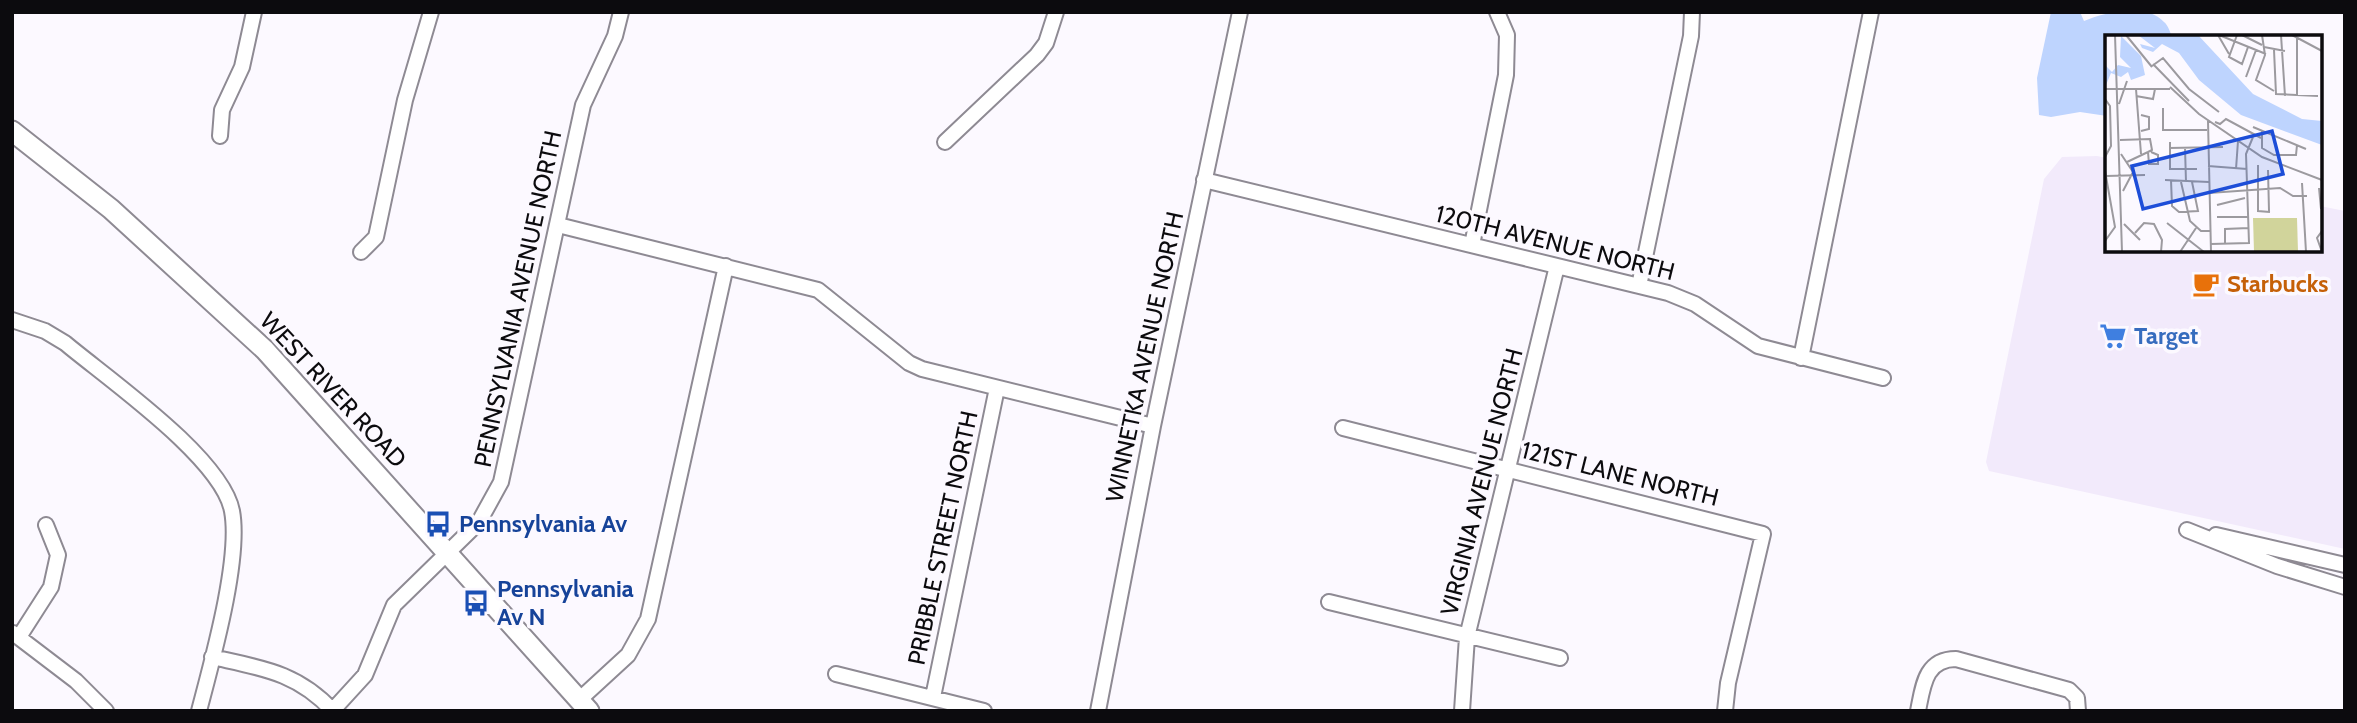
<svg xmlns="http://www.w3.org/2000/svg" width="2357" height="723" viewBox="0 0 2357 723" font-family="Cabin,sans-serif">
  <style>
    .built { fill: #f2eafb }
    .water { fill: #bed4fe }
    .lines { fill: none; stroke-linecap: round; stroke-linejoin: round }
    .minor-casing { stroke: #8e8a93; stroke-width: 18 }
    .major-casing { stroke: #8e8a93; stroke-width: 23 }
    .minor { stroke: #fff; stroke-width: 14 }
    .major { stroke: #fff; stroke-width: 19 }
    .labels { text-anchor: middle; stroke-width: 7; stroke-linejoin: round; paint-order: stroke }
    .street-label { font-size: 24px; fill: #0c0b0e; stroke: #fcf9ff }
    .food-label { font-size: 24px; font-weight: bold; fill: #c56008; stroke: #fcf9ff; text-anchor: start }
    .shop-label { font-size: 24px; font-weight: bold; fill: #366cbe; stroke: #fcf9ff; text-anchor: start }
    .transit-label { font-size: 24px; font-weight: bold; fill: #164399; stroke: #fcf9ff; text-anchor: start }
    .inset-road { fill: none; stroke: #9c9a9f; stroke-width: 2 }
    .view { fill: #1d4ed8; fill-opacity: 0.15; stroke: #1d4ed8; stroke-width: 3.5 }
    .inset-edge { fill: none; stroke: #0c0b0e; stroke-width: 3.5 }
  </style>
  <rect width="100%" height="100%" fill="#fcf9ff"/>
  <path class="built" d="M2097,156L2107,158V250H2320V206L2345,211V549L1989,471L1986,462L2044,179L2062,157Z"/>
  <path class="water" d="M2051,12H2080L2084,21C2104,12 2147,2 2164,22C2168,25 2170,32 2172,37H2107V116L2080,112L2051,117L2039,115L2037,78Z"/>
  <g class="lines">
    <g class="minor-casing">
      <path id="minor" d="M220,136L222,110L242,67L254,12
        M945,142L1037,55L1046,43L1056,12
        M1204,180L1668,293L1695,304L1758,346L1883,378
        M558,225L818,290L909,363L922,369L1153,426
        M1472,245L1506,75L1507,35L1497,12
        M361,252L376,237L405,100L431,12
        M1639,286L1691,36L1692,12
        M12,320L45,331L65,343C108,379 222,458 232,511C241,559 212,661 199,711
        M1801,358L1871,12
        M1343,428L1763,534L1728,683L1725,711
        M2187,530L2277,566L2345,587
        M2216,535L2345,565
        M1329,602L1560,658
        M13,633L76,681L106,711
        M19,637L51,587L58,555L46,525
        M212,657C261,668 297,672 333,711
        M836,674L984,711
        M933,697L997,388
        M579,700L628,655L648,619L726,266
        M333,710L365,675L394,605L479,522L501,482L583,105L615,36L621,12
        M1098,711L1153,426L1240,12
        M1462,711L1467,637L1557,266
        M1918,711C1923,686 1925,659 1956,659L2069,690L2077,698L2078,711"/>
    </g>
    <g class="major-casing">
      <path id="major" d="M12,131L111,209L265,350L589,711"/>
    </g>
    <use href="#minor" class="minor"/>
    <use href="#major" class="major"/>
  </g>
  <defs>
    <g id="cafe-bare" transform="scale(2.1)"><path d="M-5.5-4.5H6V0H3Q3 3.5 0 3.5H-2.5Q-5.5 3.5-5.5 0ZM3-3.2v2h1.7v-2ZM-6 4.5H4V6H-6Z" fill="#e8710a" stroke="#fcf9ff" stroke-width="2.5" paint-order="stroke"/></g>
    <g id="supermarket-bare" transform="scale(2.1)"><path d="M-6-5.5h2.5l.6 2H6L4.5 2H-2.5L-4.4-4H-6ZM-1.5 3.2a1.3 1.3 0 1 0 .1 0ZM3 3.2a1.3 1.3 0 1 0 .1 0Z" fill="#3f7fe0" stroke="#fcf9ff" stroke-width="2.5" paint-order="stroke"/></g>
    <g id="bus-bare" transform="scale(2.1)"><path d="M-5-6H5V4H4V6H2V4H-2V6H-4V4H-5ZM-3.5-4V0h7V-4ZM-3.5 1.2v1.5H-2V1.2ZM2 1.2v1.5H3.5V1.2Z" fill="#1a4fb4" stroke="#fcf9ff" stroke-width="2.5" paint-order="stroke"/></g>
  </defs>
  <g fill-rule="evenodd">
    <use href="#cafe-bare" x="2206" y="284"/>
    <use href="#supermarket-bare" x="2113" y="336"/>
    <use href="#bus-bare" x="438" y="524"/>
    <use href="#bus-bare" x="476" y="603"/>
  </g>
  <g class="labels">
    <g class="street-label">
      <text transform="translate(1555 243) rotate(14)" y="8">120TH AVENUE NORTH</text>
      <text transform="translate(518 299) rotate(-78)" y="8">PENNSYLVANIA AVENUE NORTH</text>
      <text transform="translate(1145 357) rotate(-78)" y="8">WINNETKA AVENUE NORTH</text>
      <text transform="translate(333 390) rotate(47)" y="8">WEST RIVER ROAD</text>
      <text transform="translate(1620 474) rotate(14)" y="8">121ST LANE NORTH</text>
      <text transform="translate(1482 482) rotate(-76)" y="8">VIRGINIA AVENUE NORTH</text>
      <text transform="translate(943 538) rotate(-78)" y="8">PRIBBLE STREET NORTH</text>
    </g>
    <g class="food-label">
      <text x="2227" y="292">Starbucks</text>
    </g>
    <g class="shop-label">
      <text x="2134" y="344">Target</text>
    </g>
    <g class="transit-label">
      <text x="459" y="532">Pennsylvania Av</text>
      <text x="497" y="597">Pennsylvania<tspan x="497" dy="28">Av N</tspan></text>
    </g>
  </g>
  <g transform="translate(2105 35)">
    <rect width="217" height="217" fill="#fcf9ff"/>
    <path d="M148,183H192L193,217H149Z" fill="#d1d49b"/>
    <path d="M33,0H93L148,59L197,84L217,86V110L136,80L94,45L74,18L57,9L48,17L37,13L35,9L50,13ZM16,1L36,21L40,40L26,45L23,37L16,42L6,38L1,50L0,30L7,37L13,30L26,33L15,22Z" fill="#bed4fe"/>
    <path class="inset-road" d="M10,0L17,217M21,0L47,32M113,0L124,19M114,0L161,19M132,0L124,22L137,29L143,12M137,0L157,10M157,0L160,20L151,45L169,56M176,0L180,61M187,0L217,16M159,12L180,16M169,15L171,59L213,61M48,29L84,66M47,31L58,23L84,54L114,77M141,42L151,15M65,52L94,79L157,122L217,145M0,54H65M31,54L36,119M31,61L48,64L50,54M192,61V3M0,64L5,71L6,111L0,122M14,69L22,46M58,73V95H102M36,80L44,82V94L36,96M103,86L106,217M110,87L115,89L121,84L156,103M148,92L201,114M157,96V113L169,120H191L192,110M15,105L45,104L47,115L43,117M65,107V134H92M64,113L118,112M80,113L81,147M43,117L44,129H53V120L46,117M16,119L28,137L18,156M22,127L43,117M153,130V176L165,177M103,131L142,134M131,134L133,106M163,135L164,176M0,136L10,192L0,206M1,141L40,140M60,145L104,147M66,145L67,171L74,177L93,176L87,147M76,147L85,186L96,196H106M197,148L201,217M214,153L216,174M104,158L175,153L188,161H202M112,170L140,163M112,182H143M62,188L99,217M19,189L35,205M30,198L39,188L49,189L57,205L56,217M106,209L144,208L141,119L148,102M120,209V194L144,193M75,217L91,193M217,217L212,203L217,196"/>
    <path class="view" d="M167,96L178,139L38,174L27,131Z"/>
    <rect width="217" height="217" class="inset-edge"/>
  </g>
  <rect width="2357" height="723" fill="none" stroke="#0c0b0e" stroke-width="28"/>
</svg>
